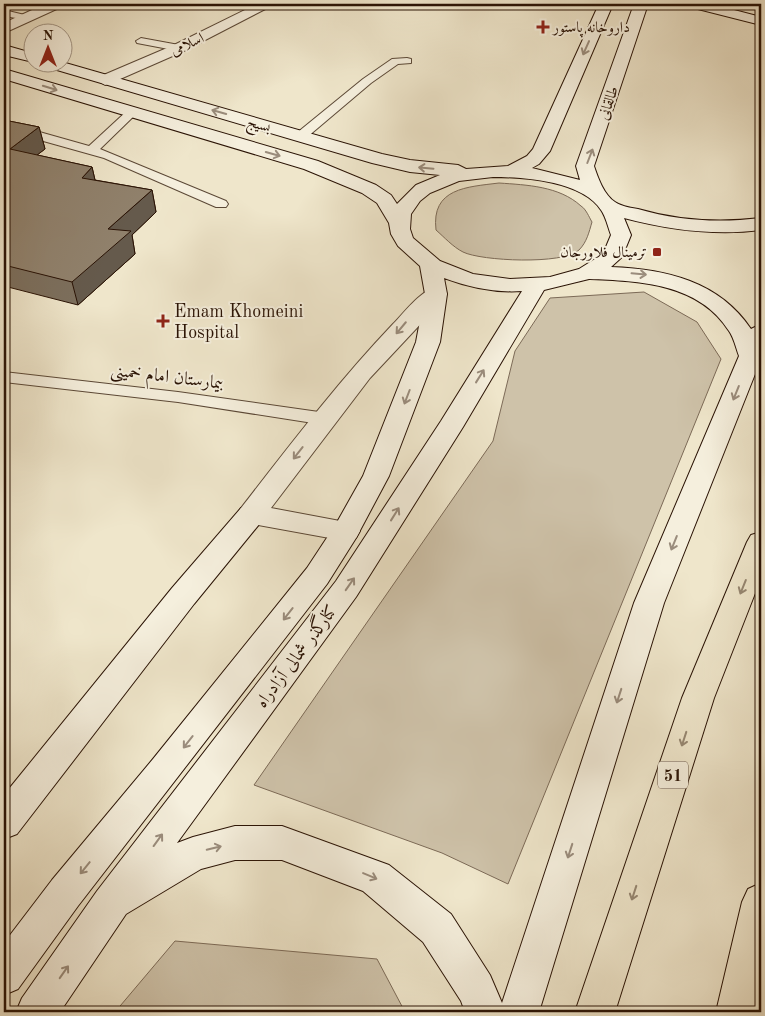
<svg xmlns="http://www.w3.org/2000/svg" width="765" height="1016" viewBox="0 0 765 1016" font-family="'Old Standard TT',Amiri,serif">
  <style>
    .green { fill: #cec2a9; stroke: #7c6a57 }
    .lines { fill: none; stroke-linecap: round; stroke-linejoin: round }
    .lane-casing { stroke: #5b4836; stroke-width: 2 }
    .street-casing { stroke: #5b4836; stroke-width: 2 }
    .secondary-casing { stroke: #2a1305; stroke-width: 2 }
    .highway-casing { stroke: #2a1305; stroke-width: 2 }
    .lane { fill: #f5efdd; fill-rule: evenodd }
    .street { fill: #f5efdd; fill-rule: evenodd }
    .secondary { fill: #f5efdd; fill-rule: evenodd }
    .highway { fill: #efe6cb; fill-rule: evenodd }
    .wall { fill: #7c6f5d; stroke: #2a1305 }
    .shaded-wall { fill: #655a4c; stroke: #2a1305 }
    .building { fill: #90816c; stroke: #2a1305 }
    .oneway { stroke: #9a8c7c }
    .oneway2 { stroke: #968772 }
    .poi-dot { fill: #8f2418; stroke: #f5efdd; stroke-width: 2 }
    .labels { text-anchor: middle; stroke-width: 4; stroke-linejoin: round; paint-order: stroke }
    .far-poi-label { font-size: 15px; fill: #2a1305; stroke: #f5efdd; text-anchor: start }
    .far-street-label { font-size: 15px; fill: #2a1305; stroke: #f5efdd }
    .shield { fill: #f5efdd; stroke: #675546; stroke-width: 1 }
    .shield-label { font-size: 16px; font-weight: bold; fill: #2a1305 }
    .poi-label { font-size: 18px; fill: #2a1305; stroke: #f5efdd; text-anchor: start }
    .street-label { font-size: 18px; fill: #2a1305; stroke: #f5efdd }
  </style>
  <rect width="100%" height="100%" fill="#efe6cb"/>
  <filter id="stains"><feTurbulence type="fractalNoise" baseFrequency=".004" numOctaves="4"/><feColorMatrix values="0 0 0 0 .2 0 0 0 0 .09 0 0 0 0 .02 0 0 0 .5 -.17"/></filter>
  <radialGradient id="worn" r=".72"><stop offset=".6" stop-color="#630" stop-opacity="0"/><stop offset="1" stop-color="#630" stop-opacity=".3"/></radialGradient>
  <path class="green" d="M499,183C527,185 559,186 581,206C586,209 589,217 592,222C589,232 587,242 579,250C563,265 481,261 463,252C453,247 444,237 436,230C431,188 467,187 499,183Z
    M644,292L697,322L721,359L508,884L442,853L254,785L493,441L515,351L550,298Z
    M175,941L377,959L405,1012H115Z"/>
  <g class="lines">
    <g class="lane-casing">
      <path id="lane" d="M4,10L33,17L28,20L4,16Z
        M141,38L179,45L184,48L179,51L137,43L136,41Z
        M407,58L411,59V63L398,64L371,83L306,138H298L296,135L298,132L363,79L392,59Z
        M132,108L136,110V114L100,149L226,201L228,204L226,207H216L104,158L4,130V122L89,146L128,110Z
        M4,372L178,392L326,413L332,415L335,419L332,423L326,425L178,402L4,382Z"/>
    </g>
    <g class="street-casing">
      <path id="street" d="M45,4H63L61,7L4,33V23Z
        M257,4H275L184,51L111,83L105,85L97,80L99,77L174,45Z
        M436,287L444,289L447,294L444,299L370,378L271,508L356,524L360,531L356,538L346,541L241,522L237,515L241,508C290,445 338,382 393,324C405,312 419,292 436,287Z"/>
    </g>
    <g class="secondary-casing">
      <path id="secondary" d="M599,4H613L550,151L539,164L532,168L580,180L576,166L634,4H648L594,166C598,178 604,195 615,202C621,206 631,208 638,209C679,221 719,223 761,218V230C714,236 670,230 624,218L631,235L622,257L611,267C665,269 719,281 751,329L761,324V359L664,603L539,1012H465L461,1001L423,942L363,891L282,860H235L201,869L126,914L60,1012H16L22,998L97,891L336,581L441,421L522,291C495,293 468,287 444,278L447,294L440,342L389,476L356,538L327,584L78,906L18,989L4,995V943L52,880L153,759L307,568L336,524L363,476L416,342L425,294L420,266L398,246L391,234L389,223L377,203L362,193L304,169L4,79V69L318,161L376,185L391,195L397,204L416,185L440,175L410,172L372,163L40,65L38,62H62L382,154L410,160L458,165L466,169L508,166L527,156L533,149ZM493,177C524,177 582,181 601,210C606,217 608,227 611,235L603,254L579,269L550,277L510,279L473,274L440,261L413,238L410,229L411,214L420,201L430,193L459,181ZM589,279C639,281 699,283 729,331C734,338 736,348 739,356L634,603L502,1003L490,975L451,914L389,865L282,826H235L193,837L177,843L356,597L463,427L544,290Z
        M688,4H711L761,17V25L690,7Z
        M4,45L32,53L33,62L4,55Z
        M251,505L261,508L265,515L261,522L194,604L17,834L4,839V795L172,588L241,508Z"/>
    </g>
    <g class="highway-casing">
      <path id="highway" d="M761,532V578L714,698L615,1012H575L682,698L747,542L751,535Z
        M761,883V989L756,1012H716L742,902L748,889Z"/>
    </g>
    <use href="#lane" class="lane"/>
    <use href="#street" class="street"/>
    <use href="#secondary" class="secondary"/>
    <use href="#highway" class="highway"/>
  </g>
  <path class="wall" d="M4,120L39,127L45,149L37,155L92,167L95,180L152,190L156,212L132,235L135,254L78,305L4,286Z"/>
  <path class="shaded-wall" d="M39,127L45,149L16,171L10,149Z
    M92,167L97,189L82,178Z
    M152,190L156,212L132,235L135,254L78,305L72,282L108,229Z"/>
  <path class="building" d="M4,120L39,127L10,149L92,167L82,178L152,190L108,229L131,231L72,282L4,265Z"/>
  <defs><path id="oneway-shaft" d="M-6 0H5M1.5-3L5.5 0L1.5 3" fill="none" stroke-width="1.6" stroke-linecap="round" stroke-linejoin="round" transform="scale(1.25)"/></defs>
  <g class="oneway">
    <use href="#oneway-shaft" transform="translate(586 48) rotate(114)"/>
    <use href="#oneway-shaft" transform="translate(50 88) rotate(17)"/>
    <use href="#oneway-shaft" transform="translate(219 112) rotate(-164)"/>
    <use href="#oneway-shaft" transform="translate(273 154) rotate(16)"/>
    <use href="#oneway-shaft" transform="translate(590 156) rotate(-69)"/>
    <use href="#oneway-shaft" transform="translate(426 168) rotate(-175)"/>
    <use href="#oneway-shaft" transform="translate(639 274) rotate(5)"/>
    <use href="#oneway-shaft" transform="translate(401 328) rotate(130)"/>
    <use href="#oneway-shaft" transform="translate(480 376) rotate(-58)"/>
    <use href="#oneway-shaft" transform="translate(736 393) rotate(112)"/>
    <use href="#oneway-shaft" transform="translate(407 397) rotate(111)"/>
    <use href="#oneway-shaft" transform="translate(298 453) rotate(128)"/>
    <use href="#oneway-shaft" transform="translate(395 514) rotate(-58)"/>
    <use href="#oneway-shaft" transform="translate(674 543) rotate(112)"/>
    <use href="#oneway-shaft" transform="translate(350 584) rotate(-55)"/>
    <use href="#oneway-shaft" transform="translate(288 614) rotate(128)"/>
    <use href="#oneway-shaft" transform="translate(619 696) rotate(108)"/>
    <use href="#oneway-shaft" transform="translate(188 742) rotate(128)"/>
    <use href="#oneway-shaft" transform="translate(158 840) rotate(-54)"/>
    <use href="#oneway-shaft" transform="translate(214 848) rotate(-14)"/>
    <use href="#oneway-shaft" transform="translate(570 851) rotate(108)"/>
    <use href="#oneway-shaft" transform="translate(85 868) rotate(129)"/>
    <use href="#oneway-shaft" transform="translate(370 876) rotate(23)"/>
    <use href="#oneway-shaft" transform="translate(64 972) rotate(-55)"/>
  </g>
  <g class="oneway2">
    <use href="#oneway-shaft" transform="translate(743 587) rotate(112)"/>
    <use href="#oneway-shaft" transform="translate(684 739) rotate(108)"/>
    <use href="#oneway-shaft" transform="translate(634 893) rotate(108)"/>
  </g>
  <g class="poi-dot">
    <path d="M540.5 19.5h5v5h5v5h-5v5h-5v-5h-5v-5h5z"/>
    <rect x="652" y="247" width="10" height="10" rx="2.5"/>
    <path d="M160.5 313.5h5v5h5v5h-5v5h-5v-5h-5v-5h5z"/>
  </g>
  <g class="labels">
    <g class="far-poi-label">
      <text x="553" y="32">داروخانه پاستور</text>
      <text x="647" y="257" text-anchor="end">ترمینال فلاورجان</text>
    </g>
    <g class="far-street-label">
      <text transform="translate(187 44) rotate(-25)" y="5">اسلامی</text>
      <text transform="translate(608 103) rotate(-71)" y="5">طالقانی</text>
      <text transform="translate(259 124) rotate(16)" y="5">بسیج</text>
    </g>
    <rect class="shield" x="658" y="761.5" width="30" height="27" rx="4"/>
    <g class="shield-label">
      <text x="673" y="781">51</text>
    </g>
    <g class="poi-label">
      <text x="174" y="317">Emam Khomeini<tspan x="174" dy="21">Hospital</tspan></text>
    </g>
    <g class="street-label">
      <text transform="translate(167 376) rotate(7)" y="6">بیمارستان امام خمینی</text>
      <text transform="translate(296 656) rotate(-53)" y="6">کنارگذر شمالی آزادراه</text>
    </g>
  </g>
  <rect width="765" height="1016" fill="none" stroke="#efe6cb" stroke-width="20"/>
  <rect x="5" y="5" width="755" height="1006" fill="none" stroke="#2a1305" stroke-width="2.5"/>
  <rect x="10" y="10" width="745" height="996" fill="none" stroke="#2a1305"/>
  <g transform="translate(48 48)"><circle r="24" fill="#f5efdd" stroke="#a49787"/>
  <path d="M0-4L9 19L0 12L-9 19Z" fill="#8f2418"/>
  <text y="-8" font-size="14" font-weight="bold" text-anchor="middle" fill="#2a1305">N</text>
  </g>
  <rect width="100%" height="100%" filter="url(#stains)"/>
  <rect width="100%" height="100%" fill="url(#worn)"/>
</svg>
